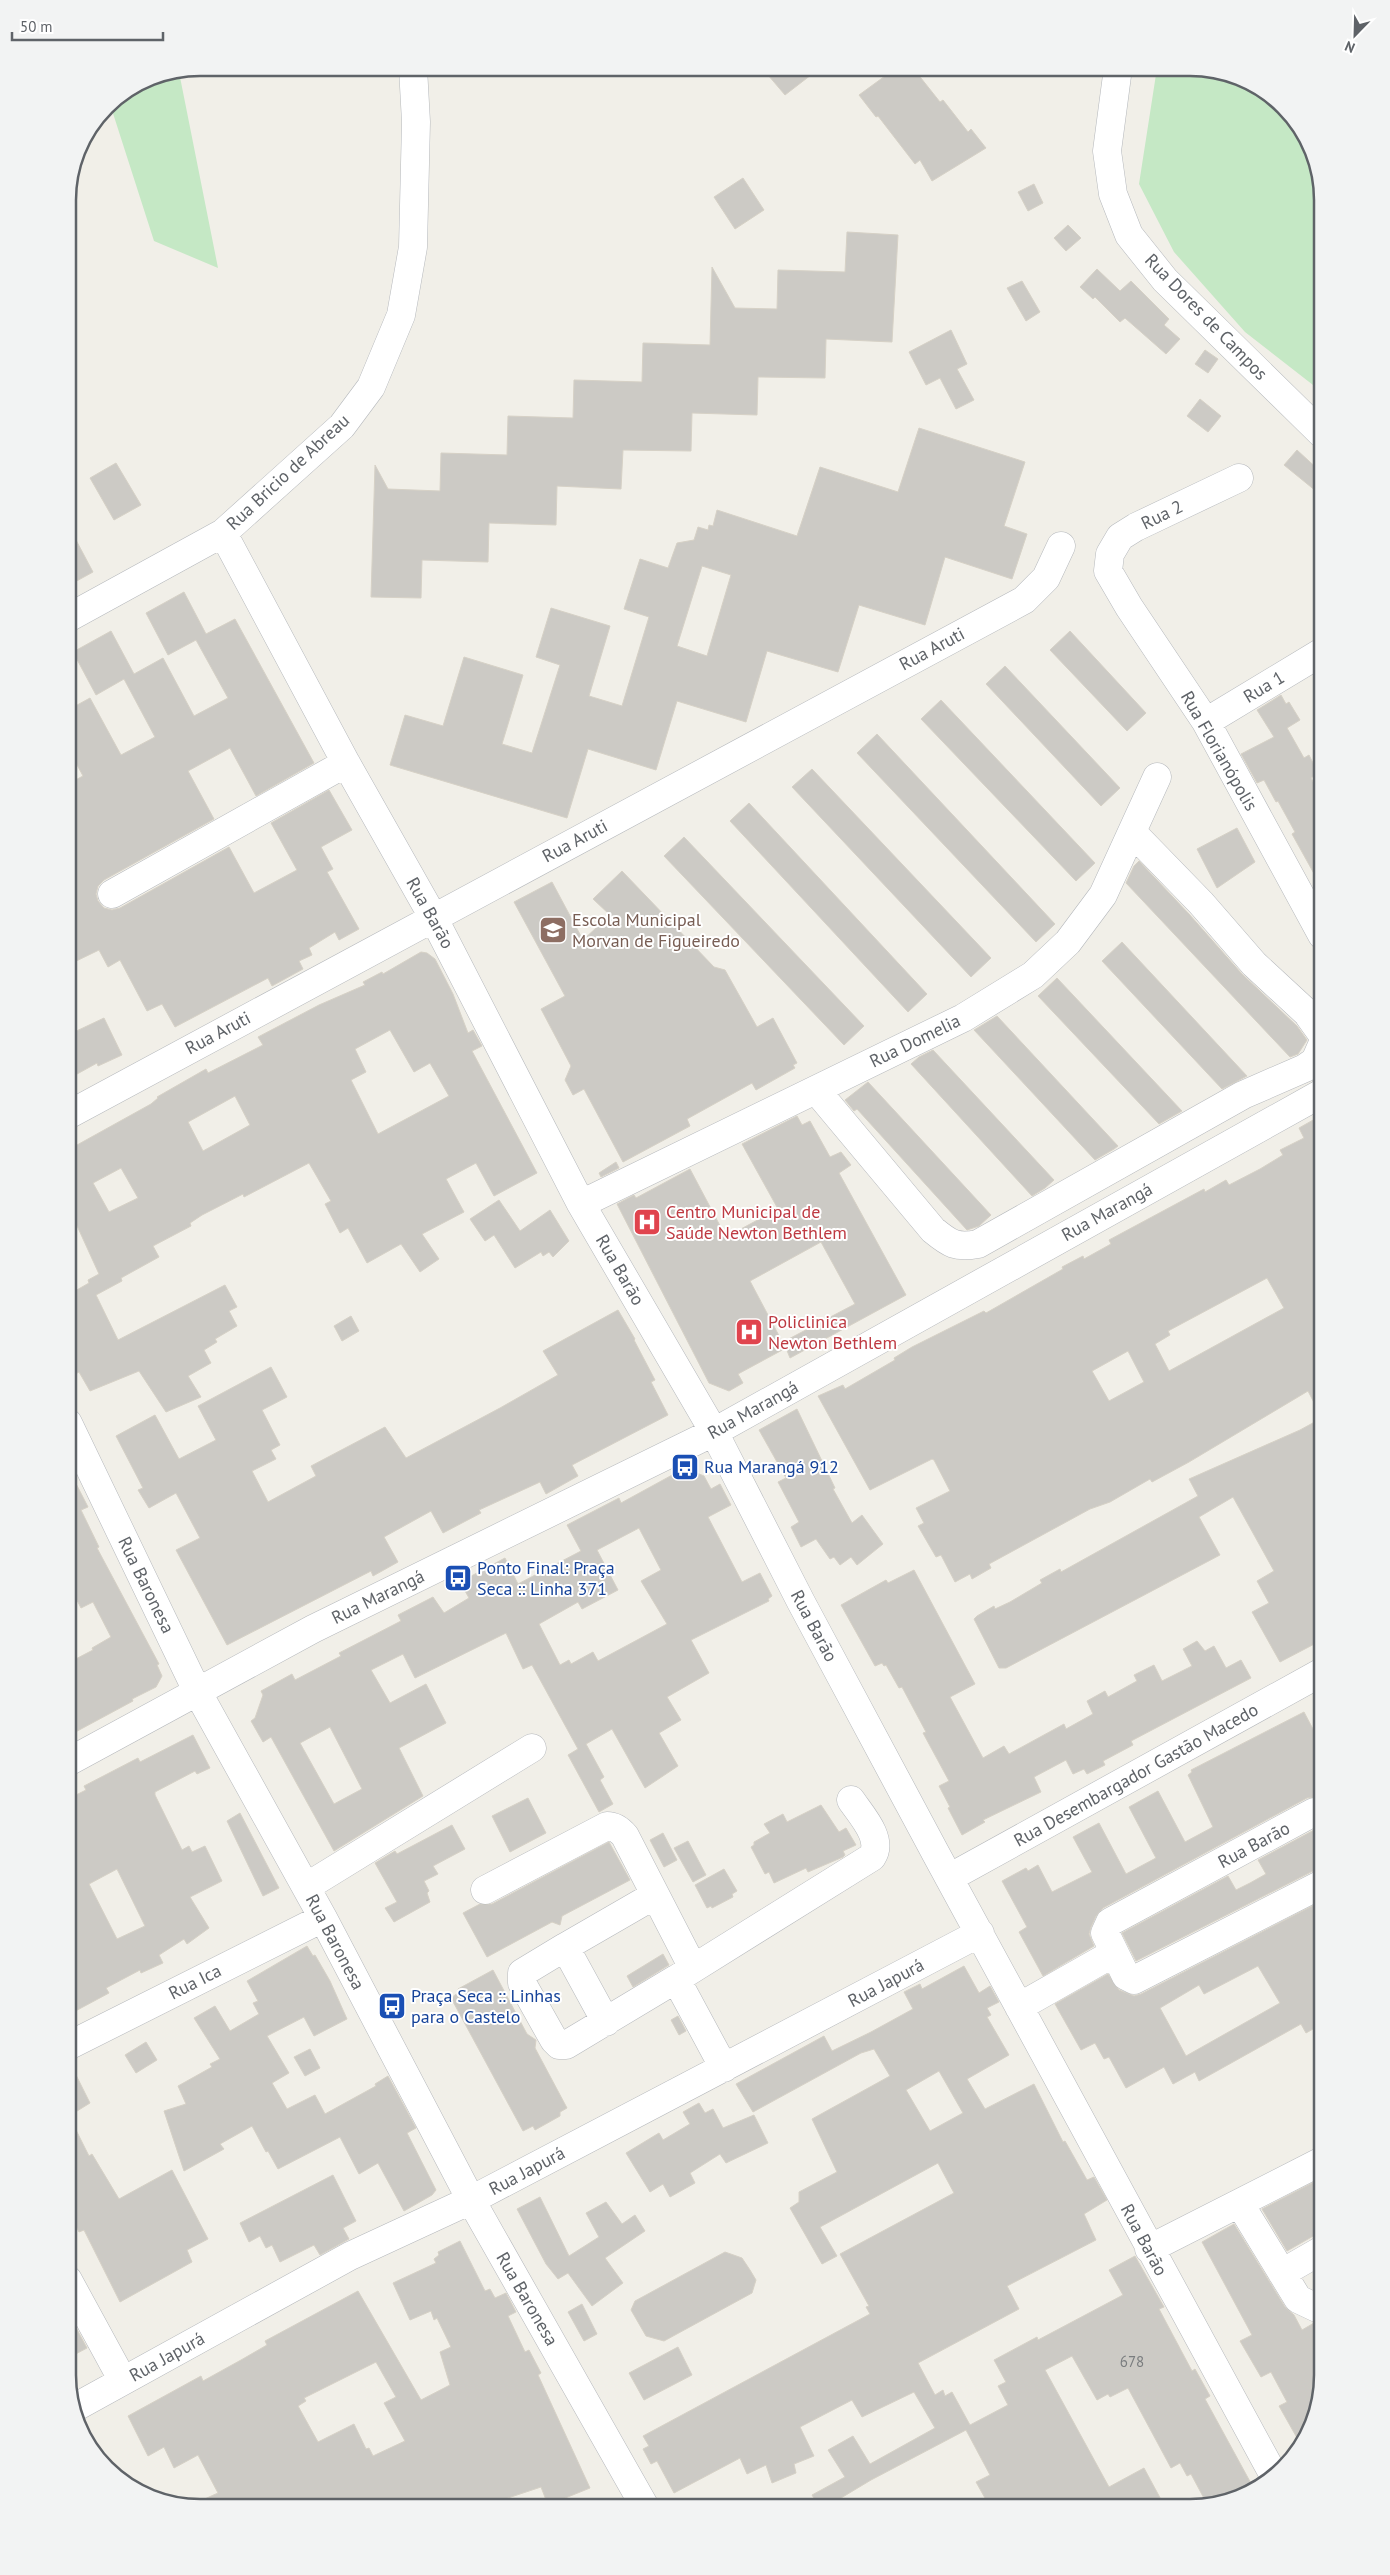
<svg xmlns="http://www.w3.org/2000/svg" width="1390" height="2575" viewBox="0 0 1390 2575" font-family="'PT Sans',sans-serif">
  <style>
    .green { fill: #c5e8c5 }
    .building { fill: #cccac5; stroke: #d6d1c6; fill-rule: evenodd }
    .lines { fill: none; stroke-linecap: round; stroke-linejoin: round }
    .minor-casing { stroke: #b5b8bc; stroke-width: 29 }
    .minor { stroke: #fff; stroke-width: 28 }
    .labels { text-anchor: middle; stroke-width: 4; stroke-linejoin: round; paint-order: stroke }
    .number-label { font-size: 15px; fill: #7a7d7f }
    .street-label { font-size: 18px; fill: #5f6368; stroke: #fff }
    .education-label { font-size: 18px; fill: #785e54; stroke: #fff; text-anchor: start }
    .health-label { font-size: 18px; fill: #be3a42; stroke: #fff; text-anchor: start }
    .transit-label { font-size: 18px; fill: #164399; stroke: #fff; text-anchor: start }
    .rim { fill: none; stroke: #5f6368; stroke-width: 2.5 }
  </style>
  <rect width="100%" height="100%" fill="#f1efe8"/>
  <path class="green" d="M1157,68H1199L1264,90L1312,149L1322,200V392L1245,332L1174,252L1139,184Z
    M179,72L218,268L154,241L110,104L150,77Z"/>
  <path class="building" d="M762,68H820L785,95Z
    M896,68H913L940,102L943,100L968,132L971,129L986,148L932,181L920,160L915,164L878,116L876,117L859,95Z
    M743,178L764,210L735,229L714,197Z
    M1034,184L1043,203L1028,211L1018,192Z
    M1068,225L1081,238L1066,251L1054,238Z
    M847,232L898,235L892,342L826,339L825,378L758,377L757,415L692,413L691,451L623,450L621,489L557,486L556,525L489,523L488,562L422,560L421,598L371,597L375,465L388,489L440,491L441,453L507,455L508,416L573,418L574,380L642,382L643,343L710,345L712,267L735,308L777,309L778,270L845,272Z
    M1097,269L1120,291L1131,281L1169,319L1164,325L1180,339L1166,354L1125,318L1120,322L1095,297L1093,299L1080,287Z
    M1022,281L1040,312L1026,321L1007,288Z
    M951,330L967,364L957,369L974,400L956,409L940,378L926,385L909,352Z
    M1205,350L1218,359L1208,373L1195,364Z
    M1200,399L1221,416L1208,432L1187,416Z
    M919,428L1025,462L1004,526L1027,534L1012,579L945,557L925,625L859,605L838,672L767,651L746,722L677,701L656,770L588,749L567,818L390,765L405,715L443,726L464,657L523,675L502,744L532,753L560,665L536,657L551,608L610,626L589,696L622,706L649,617L624,609L640,559L668,568L677,543L694,540L698,527L708,530L709,525L713,526L717,510L797,536L820,467L898,492ZM702,566L731,575L707,656L677,646Z
    M1297,450L1322,473V496L1284,465Z
    M116,463L141,505L114,520L90,478Z
    M68,525L93,572L73,583L68,573Z
    M184,592L206,634L235,619L314,763L256,796L230,748L188,771L214,819L104,880L98,886L96,894L98,901L104,908L112,910L120,908L229,847L254,893L297,870L271,823L329,790L352,830L321,847L333,869L327,872L359,929L339,940L335,932L309,948L312,955L299,961L303,969L272,986L268,978L175,1027L162,1004L147,1011L120,960L108,967L99,950L68,965V784L83,776L68,748V710L90,698L121,755L155,737L124,679L96,695L73,652L111,631L134,674L163,658L194,716L228,698L196,640L168,655L146,613Z
    M1070,631L1146,713L1127,731L1050,650Z
    M1005,666L1120,788L1101,806L986,684Z
    M1281,695L1286,704L1289,702L1300,720L1287,728L1304,758L1309,755L1318,773L1311,778L1322,799V888L1292,834L1295,832L1278,801L1276,802L1264,780L1257,783L1241,754L1274,737L1257,710Z
    M941,700L1095,863L1076,881L921,719Z
    M877,734L1055,924L1036,942L857,753Z
    M812,769L991,958L971,977L792,787Z
    M749,803L927,994L908,1012L730,821Z
    M1237,828L1255,862L1217,888L1197,849Z
    M684,837L864,1026L844,1045L664,856Z
    M1139,861L1189,914L1242,974L1297,1026L1307,1040L1298,1054L1290,1057L1126,883L1134,866Z
    M622,871L714,967L725,970L757,1027L773,1018L797,1063L793,1065L795,1068L756,1090L752,1083L687,1119L690,1126L623,1162L584,1089L573,1095L565,1080L571,1066L541,1009L565,996L514,902L552,882L583,940L610,915L593,899Z
    M1122,942L1247,1076L1222,1089L1102,961Z
    M421,952L427,953L435,959L453,994L468,1033L473,1030L482,1046L472,1051L537,1173L494,1196L476,1163L446,1179L464,1212L422,1234L439,1259L420,1272L401,1244L367,1263L348,1228L340,1233L325,1204L331,1201L309,1163L244,1197L243,1194L202,1215L190,1223L191,1226L153,1246L159,1257L121,1278L122,1281L96,1295L118,1340L225,1285L237,1307L229,1311L237,1326L215,1339L217,1342L204,1350L211,1363L188,1376L201,1397L166,1412L139,1371L90,1391L79,1372L68,1378V1295L89,1283L88,1280L99,1274L68,1206V1150L151,1104L158,1098L157,1097L206,1069L208,1073L263,1045L258,1037L319,1005L365,985L363,982L382,972L383,974ZM390,1030L414,1072L430,1063L449,1096L378,1134L351,1080L366,1072L355,1049ZM235,1096L250,1125L203,1151L188,1122ZM121,1168L138,1198L109,1212L93,1183Z
    M1057,978L1182,1111L1159,1124L1038,996Z
    M997,1016L1118,1146L1114,1149L1095,1160L974,1030Z
    M104,1018L122,1055L98,1066L97,1063L68,1079V1035Z
    M933,1050L1054,1180L1045,1188L1032,1196L911,1064L919,1057Z
    M868,1082L991,1215L979,1226L967,1230L857,1109L854,1111L845,1100Z
    M1322,1115V1418L1308,1391L1189,1462L1152,1482L1150,1479L1110,1502L1090,1509L989,1564L991,1568L972,1579L970,1574L955,1582L941,1555L936,1557L918,1526L924,1523L916,1508L950,1491L934,1460L932,1459L870,1490L818,1396L843,1385L845,1389L895,1360L894,1358L912,1347L984,1311L986,1313L1063,1269L1062,1267L1083,1256L1084,1259L1111,1244L1109,1240L1204,1189L1205,1192L1226,1180L1229,1185L1260,1169L1283,1155L1280,1150L1304,1138L1299,1128ZM1267,1278L1284,1308L1169,1371L1155,1344L1170,1335L1168,1331ZM1128,1351L1144,1382L1109,1401L1092,1371Z
    M797,1116L802,1125L810,1121L830,1157L841,1152L851,1165L839,1173L906,1295L790,1358L786,1348L738,1374L743,1383L729,1391L709,1383L617,1204L634,1195L636,1198L690,1169L726,1237L778,1209L742,1144ZM821,1242L855,1304L783,1342L785,1347L750,1281Z
    M616,1162L619,1168L601,1177L599,1173Z
    M499,1200L520,1231L550,1210L569,1241L553,1257L549,1252L543,1256L541,1252L515,1268L494,1235L485,1241L470,1219Z
    M618,1310L635,1339L634,1340L655,1380L651,1382L668,1415L572,1465L578,1476L546,1494L540,1482L479,1510L481,1513L443,1533L431,1511L384,1537L398,1562L373,1576L371,1571L227,1645L176,1550L200,1538L176,1493L149,1508L138,1490L143,1488L116,1436L155,1415L179,1459L216,1440L198,1406L271,1367L287,1397L262,1410L280,1445L271,1450L276,1459L252,1471L268,1502L316,1476L311,1466L385,1427L406,1458L500,1408L558,1375L543,1351Z
    M351,1316L359,1331L342,1341L334,1326Z
    M797,1409L835,1488L833,1489L852,1523L862,1515L883,1544L857,1565L851,1557L840,1565L834,1557L830,1559L816,1539L801,1547L791,1527L799,1522L778,1482L786,1478L759,1430Z
    M1322,1418V1640L1280,1662L1252,1612L1269,1603L1257,1581L1274,1571L1233,1497L1199,1517L1220,1555L1006,1668H999L974,1619L977,1616L994,1606L995,1609L1010,1602L1042,1583L1040,1580L1060,1569L1061,1572L1198,1496L1189,1479L1300,1430Z
    M68,1468L88,1507L81,1510L99,1547L97,1548L159,1664L157,1665L162,1676L156,1687L132,1699L133,1701L68,1736V1663L93,1650L92,1648L111,1637L93,1602L81,1608L68,1583V1563L75,1560L68,1546Z
    M685,1468L704,1476L711,1489L720,1484L731,1505L708,1517L742,1582L760,1573L772,1596L768,1599L769,1601L691,1640L709,1673L667,1697L681,1720L659,1733L678,1766L645,1788L612,1729L586,1744L604,1777L600,1780L613,1804L599,1812L568,1755L578,1749L532,1665L523,1669L506,1633L415,1678L403,1654L371,1670L390,1703L426,1684L446,1723L399,1748L423,1796L334,1851L271,1737L263,1742L251,1721L255,1718L263,1695L261,1691L292,1674L295,1680L341,1656L339,1653L401,1621L398,1615L433,1597L444,1613L469,1598L460,1582L505,1558L518,1584L581,1551L567,1525L619,1498L621,1503ZM639,1528L661,1570L641,1581L667,1624L598,1661L593,1652L571,1664L569,1660L560,1665L539,1624L578,1602L582,1609L618,1590L597,1550ZM330,1727L362,1789L334,1804L300,1743Z
    M914,1570L975,1684L950,1697L983,1758L1004,1746L1009,1754L1064,1724L1066,1729L1093,1714L1087,1701L1105,1691L1108,1697L1137,1681L1134,1675L1154,1665L1162,1681L1192,1666L1183,1649L1197,1641L1205,1651L1214,1646L1226,1668L1241,1660L1251,1678L1131,1741L1133,1745L1103,1761L1105,1765L1087,1774L1084,1769L1073,1774L1066,1760L1034,1777L1041,1792L983,1820L985,1822L962,1835L948,1808L950,1807L939,1786L949,1781L923,1733L926,1732L902,1687L899,1688L886,1665L884,1666L882,1663L875,1666L841,1605L886,1580L888,1583Z
    M1304,1712L1314,1731L1322,1726V1796L1307,1798L1103,1908L1096,1916L1091,1927L1089,1934L1094,1946L1043,1976L1019,1932L1027,1927L1002,1881L1026,1868L1028,1871L1038,1865L1052,1892L1092,1872L1073,1837L1099,1823L1126,1874L1156,1858L1129,1807L1158,1791L1185,1842L1213,1827L1188,1775L1192,1772L1191,1770Z
    M193,1735L210,1768L197,1774L195,1771L155,1792V1795L182,1850L189,1846L192,1852L205,1846L222,1881L190,1897L209,1928L187,1944L184,1939L159,1955L163,1963L141,1973L140,1970L106,1988L109,1993L68,2015V1799L86,1790L84,1786L138,1758L140,1762ZM117,1869L145,1926L117,1939L89,1884Z
    M528,1798L546,1833L510,1852L492,1816Z
    M821,1805L839,1832L846,1828L856,1845L843,1851L845,1855L843,1857L808,1872L806,1868L774,1883L769,1872L765,1874L751,1847L754,1845V1842L770,1833L764,1824L783,1814L787,1822Z
    M240,1813L279,1888L263,1896L227,1821Z
    M452,1825L465,1849L433,1866L438,1874L424,1881L429,1891L427,1893L430,1902L394,1922L385,1908L397,1902L375,1863L395,1851L397,1854Z
    M1316,1829H1322V1868L1315,1870L1136,1961L1122,1933L1228,1876L1236,1890L1250,1883L1266,1874L1258,1860Z
    M663,1833L677,1860L664,1867L650,1840Z
    M688,1841L706,1875L693,1882L674,1848Z
    M609,1842L630,1880L562,1916L560,1925L552,1922L487,1957L463,1913L480,1904H492Z
    M724,1869L737,1891L732,1894L733,1897L712,1908L711,1906L707,1908L695,1885Z
    M1322,1901V2024L1306,2033L1301,2024L1199,2081L1195,2072L1173,2084L1164,2067L1126,2088L1109,2057L1104,2059L1095,2043L1081,2050L1055,2004L1108,1974L1119,1990L1134,1996L1141,1994ZM1258,1966L1280,2003L1186,2056L1160,2008L1199,1985L1204,1994Z
    M307,1946L313,1956L315,1955L330,1981L347,2019L314,2036L304,2017L267,2036L289,2073L272,2083L287,2109L315,2095L325,2114L376,2086L375,2084L388,2076L416,2128L407,2133L436,2190L432,2195L404,2211L378,2163L359,2174L340,2137L278,2169L268,2151L266,2152L252,2126L220,2144L224,2149L184,2171L164,2111L186,2104L178,2086L212,2067L210,2064L220,2059L194,2018L215,2006L230,2031L259,2014L253,2003L258,2001L247,1981Z
    M663,1954L669,1965L633,1987L627,1976Z
    M964,1966L979,1993L990,1986L999,2002L987,2008L991,2015L987,2017L1009,2055L967,2079L985,2109L1034,2084L1063,2142L1065,2141L1087,2180L1094,2177L1107,2200L1084,2214L1096,2240L1007,2286L1019,2309L918,2363L935,2395L943,2390L945,2396L952,2392L970,2425L1008,2405L998,2386L1006,2382L994,2360L1037,2337L1038,2340L1123,2295L1109,2270L1135,2256L1164,2307L1159,2309L1192,2371L1195,2369L1210,2396L1205,2399L1253,2487L1241,2497L1207,2504L1191,2474L1187,2476L1180,2463L1171,2468L1128,2388L1110,2397L1108,2394L1097,2400L1072,2356L1045,2370L1109,2487L1144,2468L1165,2507H990L976,2482L990,2475L966,2430L871,2480L826,2507H819L812,2495L845,2477L828,2450L853,2436L870,2464L935,2428L914,2392L862,2417L852,2400L800,2427L814,2456L794,2464L796,2473L772,2483L766,2465L747,2474L740,2458L674,2493L657,2461L651,2464L643,2449L649,2446L643,2436L870,2314L866,2307L869,2306L840,2254L954,2193L938,2163L820,2227L837,2256L822,2264L790,2208L799,2202V2192L837,2172L812,2119L890,2076L874,2049L861,2053L753,2112L736,2084L824,2036L832,2051L871,2032L913,2009L904,1992L920,1984L922,1989ZM939,2071L963,2113L930,2131L906,2090Z
    M493,1970L527,2034L536,2040L535,2048L567,2108L560,2112V2116L535,2130L533,2126L523,2131L451,1998L459,1992L458,1989Z
    M678,2016L686,2031L679,2035L671,2020Z
    M146,2042L157,2060L136,2073L125,2055Z
    M310,2049L320,2068L305,2076L294,2057Z
    M69,2061L90,2103L69,2116L89,2156L92,2154L119,2199L172,2170L208,2239L187,2250L192,2262L120,2302L84,2230L79,2232L68,2210V2062Z
    M699,2103L705,2113L713,2109L723,2128L754,2115L768,2143L726,2163L720,2154L690,2173L695,2183L670,2197L663,2184L650,2192L626,2153L659,2133L663,2140L690,2124L683,2112Z
    M333,2175L356,2221L343,2228L349,2239L320,2255L314,2245L280,2262L272,2245L266,2248L260,2236L249,2242L240,2223Z
    M1322,2178V2231L1287,2251L1262,2209Z
    M540,2197L569,2256L599,2237L586,2213L606,2202L622,2224L635,2215L645,2231L605,2258L623,2283L592,2306L568,2273L558,2279L546,2264L517,2209Z
    M1234,2224L1285,2307L1294,2315L1302,2330L1314,2323H1322V2375L1301,2445L1279,2406L1287,2402L1271,2372L1261,2377L1240,2341L1252,2335L1202,2242Z
    M460,2241L485,2291L490,2289L495,2298L506,2293L516,2312L508,2316L525,2352L529,2350L541,2373L538,2375L590,2488L548,2505L541,2487L481,2507L189,2506L218,2493L198,2455L174,2468L164,2447L148,2456L128,2416L201,2376L203,2381L241,2360L267,2345L265,2341L358,2291L421,2400L450,2385L440,2352L451,2347L437,2318L434,2320L431,2311L410,2320L393,2283L436,2263L434,2259L439,2255L438,2252ZM376,2362L396,2397L384,2403L405,2441L373,2456L369,2448L366,2449L354,2424L318,2442L298,2406L306,2401L304,2398Z
    M725,2252L742,2258L750,2270L756,2280L752,2293L664,2341L646,2336L631,2310L635,2301Z
    M582,2304L597,2334L584,2341L568,2312Z
    M68,2313L87,2348L68,2358Z
    M678,2347L692,2375L644,2400L629,2373Z"/>
  <g class="lines">
    <g class="minor-casing">
      <path id="minor" d="M1118,68L1107,151L1113,194L1129,235L1165,280L1322,434
        M1239,478L1136,527L1120,537L1110,554L1108,571L1129,607L1206,722L1322,935
        M223,533L346,763L433,917L581,1204L714,1432L801,1602L936,1854L1272,2472
        M68,618L223,533L342,426L371,387L401,315L413,247L416,122L413,68
        M1206,722L1322,652
        M1132,832L1201,903L1254,964L1307,1013L1322,1034
        M112,894L346,763
        M816,1090L933,1230C950,1244 956,1248 978,1244L1243,1095L1305,1068L1315,1061L1322,1045
        M68,1115L1024,600L1046,578L1061,546
        M581,1204L963,1018L1033,975L1068,942L1103,895L1157,777
        M68,1423L197,1691L323,1918L471,2200L645,2507
        M68,1762L313,1629L714,1432L1322,1093
        M949,1878L1322,1672
        M1322,1884L1134,1980L1126,1976L1105,1933L1110,1922L1314,1812L1322,1814
        M306,1887L532,1748
        M485,1890L607,1826C615,1826 620,1830 625,1836L693,1968
        M565,1947L655,1895
        M678,1978L872,1857C884,1839 861,1815 851,1800
        M1019,2007L1114,1953
        M606,2022L565,1947L522,1973V1983L554,2040L559,2045H566L676,1979L724,2068
        M68,2046L323,1918
        M1240,2204L1298,2299L1317,2308L1322,2306
        M1149,2249L1322,2161
        M1282,2273L1322,2250
        M68,2280L123,2381
        M74,2408L350,2256L471,2200L980,1933"/>
    </g>
    <use href="#minor" class="minor"/>
  </g>
  <defs>
    <g id="school-square" transform="scale(1.4375)"><rect x="-9" y="-9" width="18" height="18" rx="4" fill="#8d6e63" stroke="#fff"/><path d="M0-5L7-2L0 1L-7-2ZM-4 1L0 2.5L4 1V4Q0 6-4 4Z" fill="#fff"/></g>
    <g id="hospital-square" transform="scale(1.4375)"><rect x="-9" y="-9" width="18" height="18" rx="4" fill="#e0444e" stroke="#fff"/><path d="M-5-5h3v3.5h4V-5h3V5h-3V1.5h-4V5h-3Z" fill="#fff"/></g>
    <g id="bus-square" transform="scale(1.4375)"><rect x="-9" y="-9" width="18" height="18" rx="4" fill="#1a4fb4" stroke="#fff"/><path d="M-5-6H5V4H4V6H2V4H-2V6H-4V4H-5ZM-3.5-4V0h7V-4ZM-3.5 1.2v1.5H-2V1.2ZM2 1.2v1.5H3.5V1.2Z" fill="#fff"/></g>
  </defs>
  <g fill-rule="evenodd">
    <use href="#school-square" x="553" y="930"/>
    <use href="#hospital-square" x="647" y="1222"/>
    <use href="#hospital-square" x="749" y="1332"/>
    <use href="#bus-square" x="685" y="1467"/>
    <use href="#bus-square" x="458" y="1578"/>
    <use href="#bus-square" x="392" y="2006"/>
  </g>
  <g class="labels">
    <g class="number-label">
      <text x="1132" y="2367">678</text>
    </g>
    <g class="street-label">
      <text transform="translate(1206 317) rotate(46)" y="6">Rua Dores de Campos</text>
      <text transform="translate(288 472) rotate(-43)" y="6">Rua Bricio de Abreau</text>
      <text transform="translate(1162 515) rotate(-26)" y="6">Rua 2</text>
      <text transform="translate(932 649) rotate(-28)" y="6">Rua Aruti</text>
      <text transform="translate(1264 687) rotate(-31)" y="6">Rua 1</text>
      <text transform="translate(1219 751) rotate(60)" y="6">Rua Florianópolis</text>
      <text transform="translate(575 841) rotate(-28)" y="6">Rua Aruti</text>
      <text transform="translate(430 913) rotate(61)" y="6">Rua Barão</text>
      <text transform="translate(218 1033) rotate(-28)" y="6">Rua Aruti</text>
      <text transform="translate(915 1041) rotate(-26)" y="6">Rua Domelia</text>
      <text transform="translate(1107 1212) rotate(-29)" y="6">Rua Marangá</text>
      <text transform="translate(620 1270) rotate(60)" y="6">Rua Barão</text>
      <text transform="translate(753 1410) rotate(-29)" y="6">Rua Marangá</text>
      <text transform="translate(146 1585) rotate(64)" y="6">Rua Baronesa</text>
      <text transform="translate(378 1597) rotate(-26)" y="6">Rua Marangá</text>
      <text transform="translate(814 1626) rotate(62)" y="6">Rua Barão</text>
      <text transform="translate(1136 1775) rotate(-29)" y="6">Rua Desembargador Gastão Macedo</text>
      <text transform="translate(1254 1845) rotate(-28)" y="6">Rua Barão</text>
      <text transform="translate(335 1942) rotate(62)" y="6">Rua Baronesa</text>
      <text transform="translate(195 1982) rotate(-27)" y="6">Rua Ica</text>
      <text transform="translate(886 1983) rotate(-28)" y="6">Rua Japurá</text>
      <text transform="translate(527 2171) rotate(-28)" y="6">Rua Japurá</text>
      <text transform="translate(1144 2240) rotate(62)" y="6">Rua Barão</text>
      <text transform="translate(527 2299) rotate(60)" y="6">Rua Baronesa</text>
      <text transform="translate(167 2357) rotate(-29)" y="6">Rua Japurá</text>
    </g>
    <g class="education-label">
      <text x="572" y="926">Escola Municipal<tspan x="572" dy="21">Morvan de Figueiredo</tspan></text>
    </g>
    <g class="health-label">
      <text x="666" y="1218">Centro Municipal de<tspan x="666" dy="21">Saúde Newton Bethlem</tspan></text>
      <text x="768" y="1328">Policlinica<tspan x="768" dy="21">Newton Bethlem</tspan></text>
    </g>
    <g class="transit-label">
      <text x="704" y="1473">Rua Marangá 912</text>
      <text x="477" y="1574">Ponto Final: Praça<tspan x="477" dy="21">Seca :: Linha 371</tspan></text>
      <text x="411" y="2002">Praça Seca :: Linhas<tspan x="411" dy="21">para o Castelo</tspan></text>
    </g>
  </g>
  <path d="M0 0H1390V2575H0ZM200 76H1190A124 124 0 0 1 1314 200V2375A124 124 0 0 1 1190 2499H200A124 124 0 0 1 76 2375V200A124 124 0 0 1 200 76Z" fill="#f2f3f3" fill-rule="evenodd"/>
  <path class="rim" d="M200 76H1190A124 124 0 0 1 1314 200V2375A124 124 0 0 1 1190 2499H200A124 124 0 0 1 76 2375V200A124 124 0 0 1 200 76Z"/>
  <g transform="translate(1355 35) rotate(203)" stroke="#ffffff" stroke-width="4" paint-order="stroke">
  <path d="M0-4L9 19L0 12L-9 19Z" fill="#5f6368"/>
  <text y="-8" font-size="14" font-weight="bold" text-anchor="middle" fill="#5f6368">N</text>
  </g>
  <path d="M12 32v8h151v-8" fill="none" stroke="#5f6368" stroke-width="2.5"/>
  <text x="20" y="32" font-size="15" fill="#5f6368" stroke="#ffffff" stroke-width="4" paint-order="stroke">50 m</text>
</svg>
